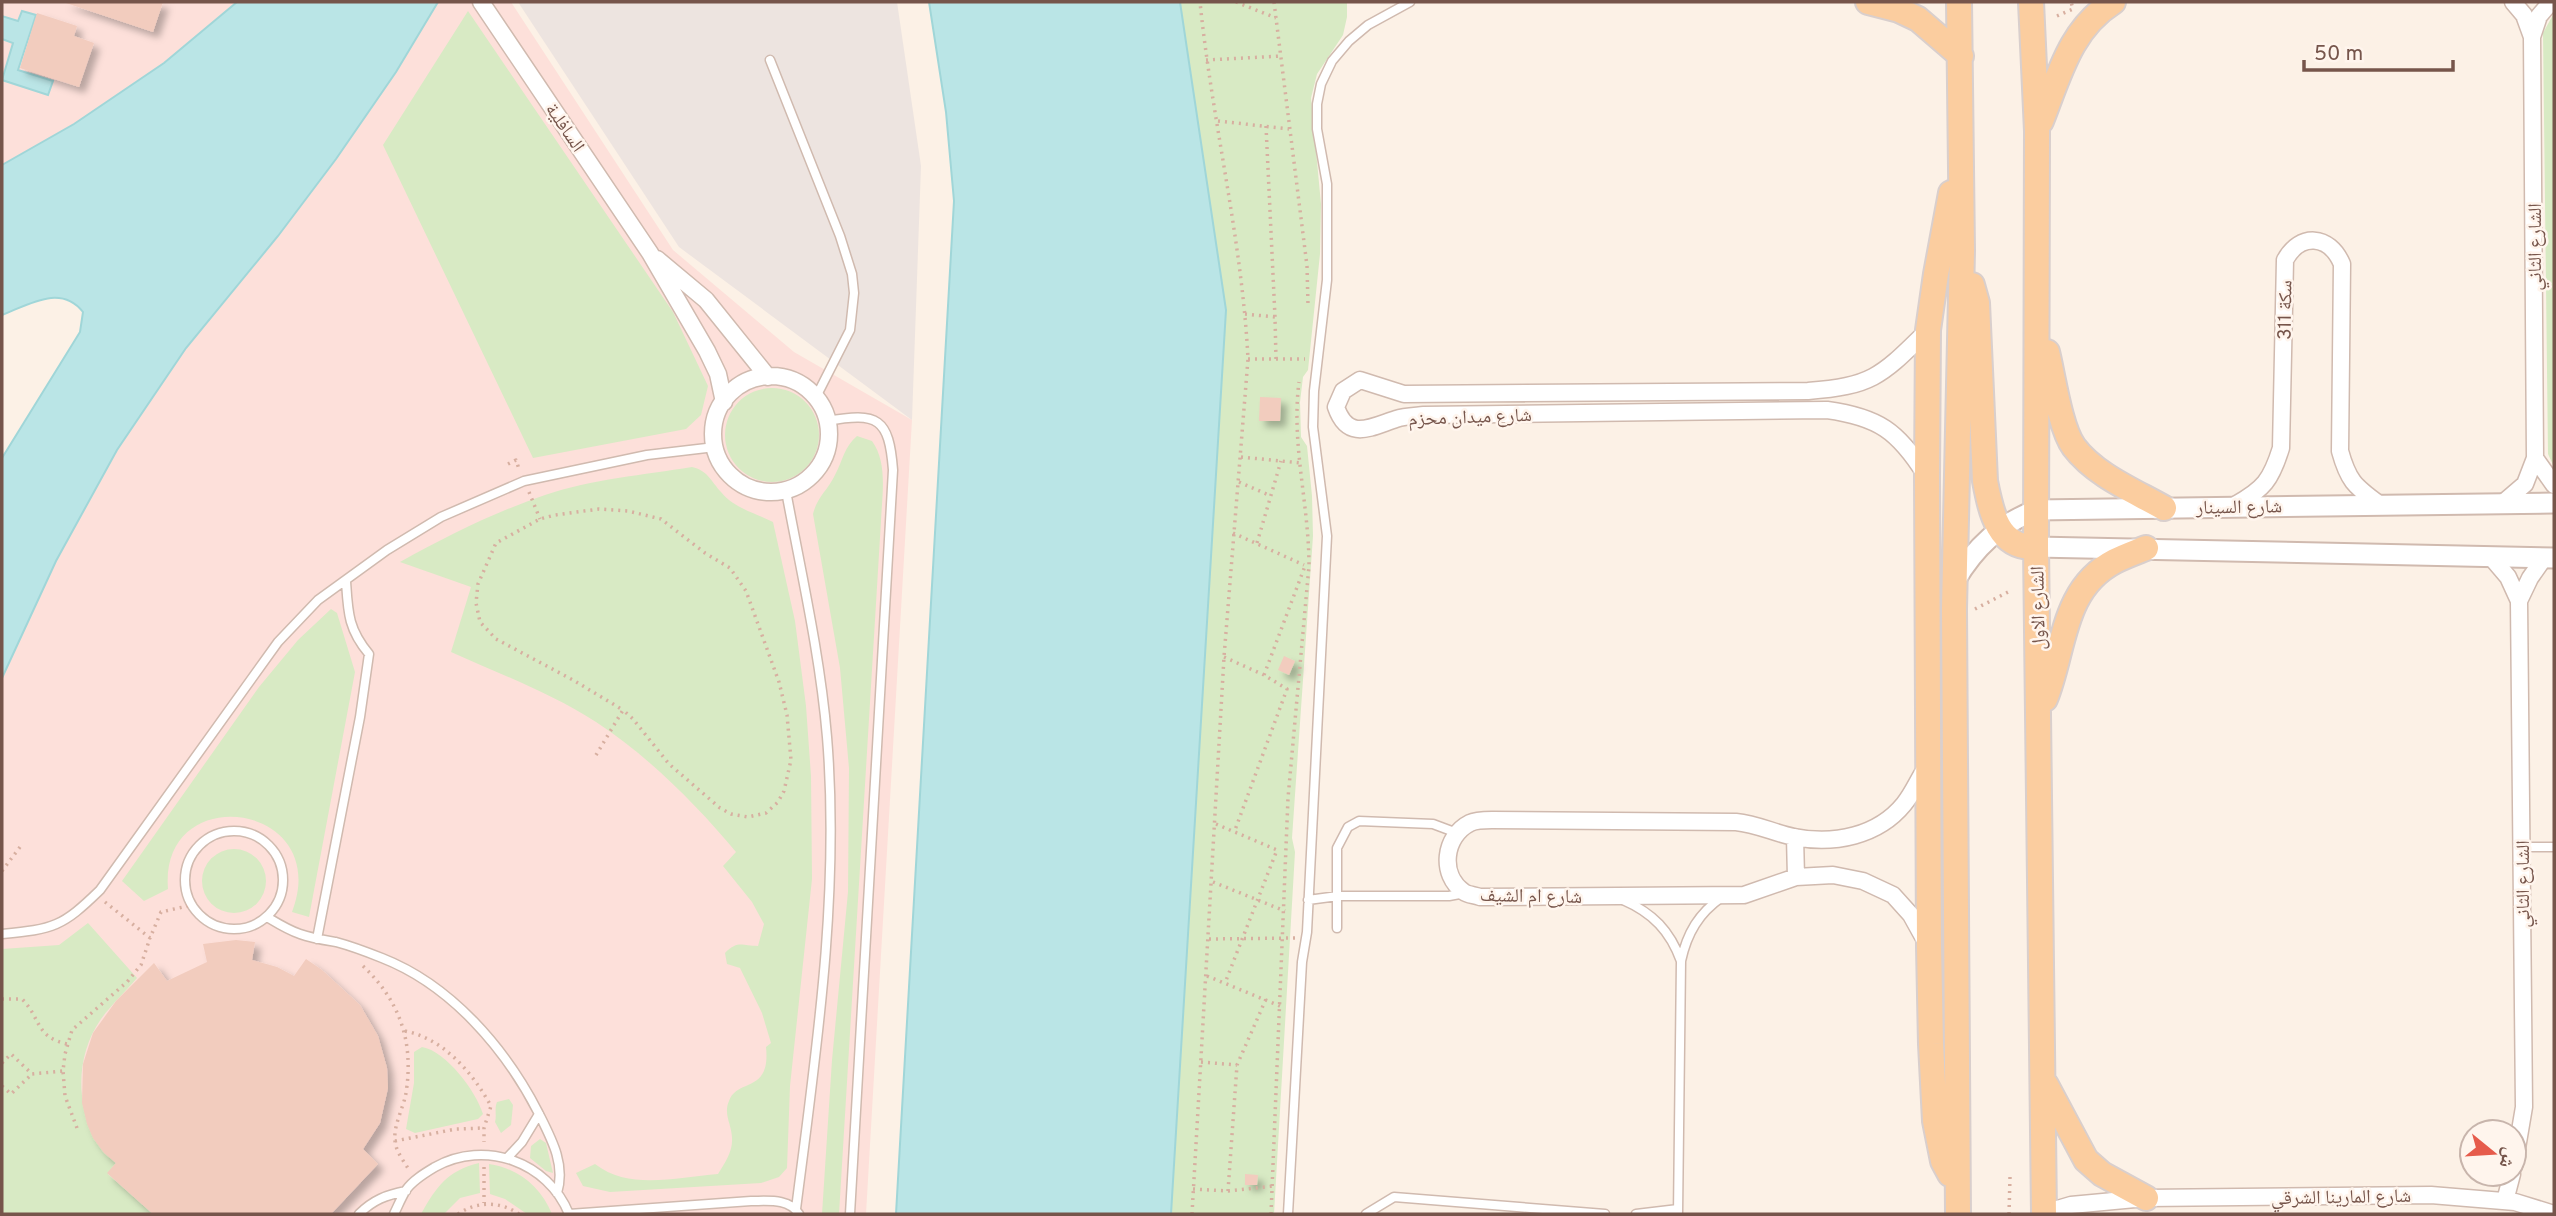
<svg xmlns="http://www.w3.org/2000/svg" width="2556" height="1216" viewBox="0 0 2556 1216" font-family="Overpass,'Noto Naskh Arabic',sans-serif">
  <style>
    .commercial { fill: #fde0da }
    .industrial { fill: #ede4e0 }
    .green { fill: #d8eac4 }
    .water { fill: #bae5e6; stroke: #a0d6d8; stroke-width: 2 }
    .building { fill: #f2ccbe; filter: url(#shadow) }
    .lines { fill: none; stroke-linecap: round; stroke-linejoin: round }
    .service-casing { stroke: #d0baaf; stroke-width: 11 }
    .minor-casing { stroke: #d0baaf; stroke-width: 19 }
    .tertiary-casing { stroke: #d0baaf; stroke-width: 23 }
    .primary-casing { stroke: #d9cfcd; stroke-width: 28 }
    .path { stroke: #d7afa0; stroke-width: 3.5; stroke-dasharray: 2 5; stroke-linecap: butt }
    .service { stroke: #fff; stroke-width: 8 }
    .minor { stroke: #fff; stroke-width: 16 }
    .tertiary { stroke: #fff; stroke-width: 19 }
    .primary { stroke: #fbcd9f; stroke-width: 24 }
    .labels { text-anchor: middle; stroke-width: 5; stroke-linejoin: round; paint-order: stroke }
    .street-label { font-size: 19px; fill: #76554b; stroke: #fff5ed }
  </style>
  <defs>
    <filter id="shadow"><feDropShadow dx="6" dy="6" stdDeviation="3.5" flood-color="#0004"/></filter>
  </defs>
  <rect width="100%" height="100%" fill="#fcf1e6"/>
  <path class="commercial" d="M2,2H237L164,63L74,124L2,165Z
    M438,2H511L673,250L794,352L912,420L866,1214H2V678L4,671L56,561L117,450L186,348L278,236L336,159L396,72Z"/>
  <path class="industrial" d="M518,2H897L921,166L912,420L679,247Z"/>
  <path class="green" d="M1180,2H1347V17L1343,35L1317,74L1311,98L1321,204L1320,254L1308,370L1303,377L1300,402L1301,437L1307,446L1312,496L1313,536L1292,838L1295,852L1274,1214H1171L1226,310Z
    M468,11L673,312L708,386L701,415L686,429L533,458L383,145Z
    M2554,13V467L2548,454L2543,33Z
    M725 435a47 47 0 1 1 94 0a47 47 0 1 1-94 0Z
    M857,436L872,441C888,463 882,495 881,521L839,1214H822L832,1060L848,892L849,768L840,668L813,514C817,497 828,490 835,475C843,460 844,447 857,436Z
    M692,467C707,470 711,481 721,492C734,508 755,513 773,522L795,621L806,706L811,776L812,879L790,1086L787,1168L779,1177L761,1183L610,1192L583,1186L576,1173L595,1164C630,1191 677,1177 718,1174C725,1163 733,1151 732,1138C732,1125 723,1114 729,1101C737,1078 771,1094 766,1047L771,1043L762,1013L740,968L727,964L725,953C738,940 742,946 758,946L764,924L752,902L723,866L736,852C697,805 647,755 596,722C551,693 500,674 451,652L471,587L400,562C447,536 495,512 545,495C592,479 644,475 692,467Z
    M331,609L337,613L355,672L309,917L292,912C334,802 159,778 168,889L144,901L122,881L259,687L298,640Z
    M202 881a32 32 0 1 1 64 0a32 32 0 1 1-64 0Z
    M88,923L137,978C126,991 112,1004 101,1019C70,1063 76,1128 116,1163L108,1174L153,1214H2V949L59,945Z
    M422,1047C446,1051 476,1091 483,1114L478,1119L415,1133L406,1129L414,1083V1052Z
    M509,1099L513,1105L511,1125L501,1133L495,1122C497,1115 494,1109 497,1102Z
    M540,1139L546,1143L553,1173L546,1171L530,1158L531,1146Z
    M479,1163L480,1193L460,1198L444,1214H421C437,1186 447,1171 479,1163Z
    M489,1164C518,1168 541,1187 552,1214H527L505,1199L490,1194Z"/>
  <path class="water" d="M237,2H438L396,72L336,159L278,236L186,348L117,450L56,561L2,678V458L80,332L83,312C61,284 30,304 2,315V165L74,124L164,63Z
    M929,2H1180L1226,310L1171,1214H896L954,201L946,112Z
    M22,11L36,15L18,70L53,81L48,95L2,80L13,43L2,39V16L18,21Z"/>
  <path class="building" d="M63,2H163L153,32Z
    M37,13L77,26L74,36L94,43L79,87L20,68Z
    M1260,397L1281,398L1280,421H1259Z
    M1284,656L1295,661L1289,675L1278,670Z
    M236,940L255,942L252,960L277,967L294,976L306,959L322,970L360,1005L378,1036L387,1068L388,1088L380,1123L363,1149L378,1164L331,1214H153L107,1173L116,1163L104,1153L93,1138L87,1124L82,1103L83,1064L93,1033L116,1001L154,963L167,981L207,962L203,944Z
    M1245,1174L1258,1175L1257,1185H1245Z"/>
  <g class="lines">
    <g class="service-casing">
      <path id="service" d="M770,60L840,236L852,274L854,293L850,330L816,397
        M827,421C878,412 889,418 893,470L850,1214
        M786,491C801,572 820,654 827,737C840,894 816,1053 796,1209
        M185 880a49 49 0 1 1 98 0a49 49 0 1 1-98 0Z
        M2521,847H2554
        M1308,900L1338,896H1449L1465,893
        M1623,900C1653,913 1670,931 1681,961
        M267,917C277,923 288,930 300,934C311,938 324,940 336,942C351,946 367,952 382,958C451,985 505,1048 538,1112C551,1138 566,1164 557,1193
        M1337,928V848L1348,827L1359,821L1433,824L1457,833
        M2,934C54,929 62,927 100,890L278,642L318,600L387,550L441,517L524,481L647,455L715,447
        M317,939L360,717L369,654C348,629 348,612 346,581
        M508,1157L522,1142L539,1114
        M359,1214C373,1200 386,1195 406,1191
        M394,1214C398,1206 401,1198 406,1190C413,1180 425,1173 435,1167C485,1139 548,1162 569,1214
        M569,1214L751,1201C768,1201 789,1198 799,1214
        M1288,1214L1302,962L1307,932L1327,536L1313,427L1314,391L1327,280V184L1317,129V104L1321,84L1332,61L1349,41L1368,25L1410,2
        M1366,1214L1394,1197L1605,1214
        M1636,1214L1678,1209
        M1678,1214L1681,961C1687,933 1699,913 1722,897"/>
    </g>
    <g class="minor-casing">
      <path id="minor" d="M481,2L650,253L707,351L718,374L724,402
        M2513,2L2524,15L2532,37
        M657,259L706,300L768,377
        M713 434a58 58 0 1 1 116 0a58 58 0 1 1-116 0Z
        M2535,458L2554,485
        M1925,474C1898,431 1878,417 1827,410L1424,415C1415,416 1405,416 1396,419C1371,427 1348,442 1336,407L1343,391L1360,380L1404,394L1808,391C1874,386 1882,375 1928,330
        M2504,502L2525,484L2535,458L2532,37L2539,16L2551,2
        M2235,505C2264,489 2271,480 2281,448L2285,260C2300,233 2329,234 2342,264L2340,451C2348,480 2354,486 2379,504
        M2491,557L2508,577L2519,601L2524,1107L2514,1166
        M2519,601L2530,578L2544,558
        M1795,837L1796,877
        M1926,942L1911,915L1893,895L1863,881L1833,875L1796,877L1744,895L1480,897C1475,895 1468,895 1464,892C1439,875 1444,836 1470,823C1476,820 1485,820 1492,820L1736,822C1757,824 1774,833 1794,837C1834,845 1878,836 1904,804C1913,793 1919,778 1927,766
        M2505,1201L2512,1174
        M2044,1213L2071,1205L2146,1198L2431,1195L2515,1202L2554,1214"/>
    </g>
    <g class="tertiary-casing">
      <path id="tertiary" d="M2036,547L2554,558
        M1955,581C1975,547 2000,524 2036,510L2554,503"/>
    </g>
    <g class="primary-casing">
      <path id="primary" d="M1868,2L1899,10L1918,19L1961,56
        M2031,2L2037,131L2036,547L2044,1214
        M2041,121C2059,76 2070,29 2113,2
        M1972,285L1977,303L1985,481C1991,512 1998,549 2036,547
        M2047,352C2053,376 2060,428 2074,447C2095,475 2134,491 2164,508
        M2045,699C2065,650 2061,589 2115,561C2125,556 2136,552 2146,548
        M2046,1085L2086,1160L2102,1174L2146,1198
        M1950,1174L1943,1161L1935,1121L1931,1044L1929,947L1927,476L1928,330L1936,274L1951,193
        M1958,1214L1954,609L1962,251L1959,2"/>
    </g>
    <path class="path" d="M1236,2L1276,18
      M1274,2L1307,266L1308,305
      M2057,16L2073,9L2071,2
      M1206,60L1281,56
      M1218,121L1289,129
      M1266,126L1275,317
      M1245,314L1275,317L1276,359
      M1248,359H1305
      M1241,457L1301,463
      M508,464L516,460L519,469
      M1239,482L1271,496
      M529,492L540,519
      M1233,533L1304,565
      M1257,543L1281,461
      M1975,609L2010,591
      M1224,657L1264,675L1287,689L1235,830
      M1264,675L1305,566
      M596,755L623,710L573,680L496,639L480,622L476,603L478,584L496,543L540,519L555,515L599,509L628,511L661,519L705,553L730,568L746,591L779,682L787,715L791,760L784,791L778,802L766,813L748,817L731,814L720,808L669,764L633,719L623,710
      M1216,824L1277,850L1225,983
      M2,871L20,847
      M1213,882L1285,911
      M105,902L150,938L161,912L192,905
      M1209,939L1295,938
      M363,966C400,1001 414,1042 406,1093C403,1110 391,1129 396,1146C398,1154 405,1163 409,1170
      M1207,976L1280,1006
      M2,999H22C41,1018 35,1037 67,1044
      M405,1031C444,1039 472,1072 491,1106L484,1128V1142
      M1201,1062L1237,1065
      M2,1063L11,1054L32,1074L63,1071
      M2,1086L11,1094L32,1074
      M77,1128L65,1096L63,1071L65,1054L72,1030L127,982L141,965L150,938
      M395,1141L456,1129L483,1128
      M484,1167V1203
      M1193,1189L1228,1191L1273,1186
      M1228,1191L1237,1065L1266,999
      M458,1214C477,1201 500,1201 519,1214
      M1192,1214L1224,657L1248,359C1242,239 1212,121 1200,2
      M1271,1214L1288,798L1309,566C1309,504 1291,444 1299,382
      M2009,1214L2010,1177"/>
    <use href="#service" class="service"/>
    <use href="#minor" class="minor"/>
    <use href="#tertiary" class="tertiary"/>
    <use href="#primary" class="primary"/>
  </g>
  <g class="labels">
    <g class="street-label">
      <text transform="translate(566 127) rotate(56)" y="7">السافلية</text>
      <text transform="translate(2534 247) rotate(-90)" y="7">الشارع الثاني</text>
      <text transform="translate(2284 310) rotate(-89)" y="7">سكة 311</text>
      <text transform="translate(1470 416) rotate(-2)" y="7">شارع ميدان محزم</text>
      <text transform="translate(2239 506) rotate(-1)" y="7">شارع السينار</text>
      <text transform="translate(2037 608) rotate(-91)" y="7">الشارع الاول</text>
      <text transform="translate(2522 884) rotate(-90)" y="7">الشارع الثاني</text>
      <text transform="translate(1531 895) rotate(1)" y="7">شارع ام الشيف</text>
      <text transform="translate(2341 1196) rotate(-1)" y="7">شارع المارينا الشرقي</text>
    </g>
  </g>
  <rect width="2556" height="1216" fill="none" stroke="#76554b" stroke-width="7"/>
  <g transform="translate(2493 1153) rotate(108)"><circle r="33" fill="#fff5ed" stroke="#c8b5ac" stroke-width="2"/>
  <path d="M0-5L12 26L0 18L-12 26Z" fill="#e65b4b"/>
  <text y="-10" font-size="19" font-weight="bold" text-anchor="middle" fill="#76554b">ش</text>
  </g>
  <path d="M2304 60v10h149v-10" fill="none" stroke="#76554b" stroke-width="3.5"/>
  <text x="2314" y="60" font-size="21" fill="#76554b" stroke="#fff5ed" stroke-width="5" paint-order="stroke">50 m</text>
</svg>
